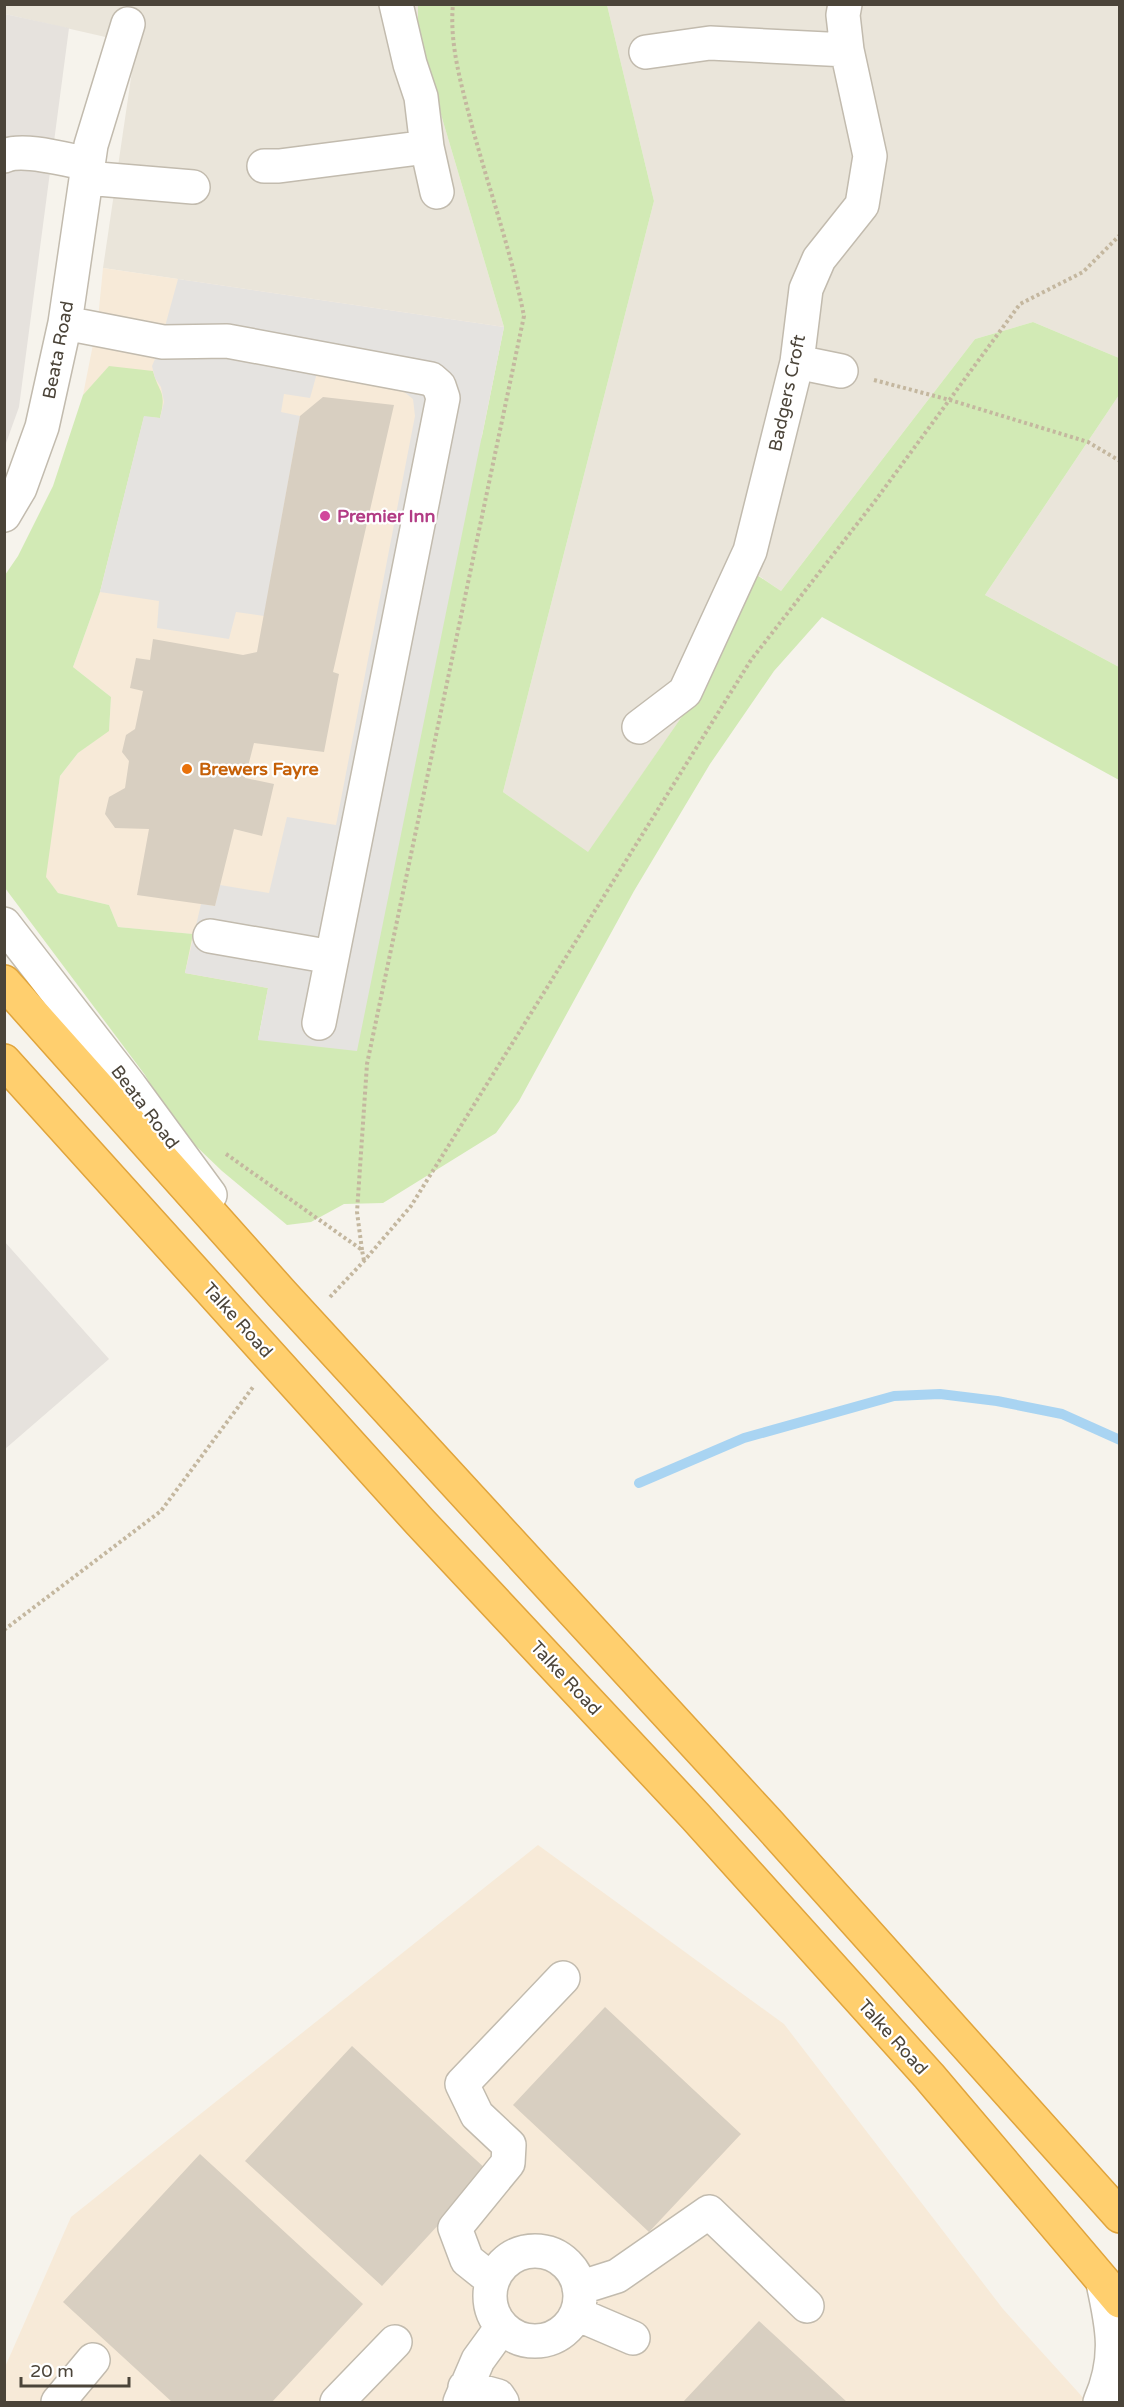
<svg xmlns="http://www.w3.org/2000/svg" width="1124" height="2407" viewBox="0 0 1124 2407" font-family="'Varela Round',sans-serif">
  <style>
    .residential { fill: #eae5da }
    .commercial { fill: #f7ead8 }
    .industrial { fill: #e6e2dd }
    .green { fill: #d2eab5 }
    .parking { fill: #e5e3e0 }
    .lines { fill: none; stroke-linecap: round; stroke-linejoin: round }
    .stream { stroke: #a9d4f2; stroke-width: 10 }
    .building { fill: #d8cfc1 }
    .minor-casing { stroke: #c2bbae; stroke-width: 36 }
    .highway-casing { stroke: #e0a43c; stroke-width: 36 }
    .path { stroke: #c4b79f; stroke-width: 4; stroke-dasharray: 3 3; stroke-linecap: butt }
    .minor { stroke: #fff; stroke-width: 33 }
    .highway { stroke: #ffcf6e; stroke-width: 33 }
    .hotel-dot { fill: #d1479c; stroke: #fff; stroke-width: 2 }
    .food-dot { fill: #e8710a; stroke: #fff; stroke-width: 2 }
    .labels { text-anchor: middle; stroke-width: 4.5; stroke-linejoin: round; paint-order: stroke }
    .street-label { font-size: 18px; fill: #4b4439; stroke: #fff }
    .hotel-label { font-size: 18px; font-weight: bold; fill: #b23c85; stroke: #fff; text-anchor: start }
    .food-label { font-size: 18px; font-weight: bold; fill: #c56008; stroke: #fff; text-anchor: start }
  </style>
  <rect width="100%" height="100%" fill="#f6f3ec"/>
  <path class="residential" d="M5,4L418,5V37L504,327L103,268L136,44L5,14Z
    M607,5H1119V358L1033,322L975,339L781,591L752,571L694,699L588,853L503,792L654,201Z
    M1119,395V667L985,595Z"/>
  <path class="commercial" d="M103,268L504,327L357,1051L185,973L192,934L118,927L109,905L58,893L45,877L60,776L78,753L109,730L111,697L73,667L100,592L144,416L110,366L83,395L98,319Z
    M538,1845L784,2024L1003,2309L1087,2402H5V2367L71,2217Z"/>
  <path class="industrial" d="M5,14L69,28L19,407L5,446Z
    M4,1241L109,1359L5,1449H4Z"/>
  <path class="green" d="M418,5H607L654,201L503,792L588,852L694,699L751,571L781,591L975,339L1033,322L1119,358V395L985,595L1119,667V780L822,617L774,671L710,764L634,891L519,1101L496,1133L383,1203L344,1204L311,1222L287,1225L222,1171L174,1125L145,1075L5,888V575L18,556L53,486L83,395L109,366L153,371C159,394 167,390 160,418L144,417L100,592L73,667L111,697L109,731L78,753L60,776L46,877L58,893L109,905L118,927L193,934L185,973L268,988L258,1040L482,436L504,327L418,37Z"/>
  <path class="parking" d="M178,279L504,327L357,1051L258,1040L268,988L185,973L201,904L215,906L220,885L269,893L287,817L336,825L415,416L413,399L398,387L317,373L310,398L284,394L281,412L300,416L264,616L236,612L229,639L157,628L159,601L100,592L144,416L160,418L164,402L161,387L155,378L152,366L158,352Z"/>
  <g class="lines">
    <path class="stream" d="M639,1483L744,1438L894,1396L940,1394L997,1401L1062,1414L1120,1440"/>
  </g>
  <path class="building" d="M323,397L394,405L333,672L339,674L324,752L254,743L245,778L274,784L262,836L234,829L215,906L137,895L149,829L115,828L105,814L109,797L125,788L129,761L122,752L126,735L135,729L143,691L130,688L136,658L150,660L153,639L243,655L257,652L300,416Z
    M605,2007L741,2134L649,2232L513,2105Z
    M352,2046L488,2171L382,2286L245,2161Z
    M200,2154L363,2304L272,2402H172L63,2302Z
    M759,2321L847,2402H683Z"/>
  <g class="lines">
    <g class="minor-casing">
      <path id="minor" d="M396,4L410,64L421,97L427,147L437,192
        M646,52L710,43L847,50
        M4,156C23,147 67,160 88,164
        M264,166H279L427,147
        M86,178L193,187
        M65,323L163,342L227,341L431,379L439,386L443,398L319,1023
        M797,362L841,371
        M4,515L20,488L42,427L65,323L91,145L128,24
        M639,727L685,692L750,551L797,362L806,289L819,259L862,205L870,156L847,50L843,15L845,4
        M4,924L130,1086L210,1195
        M210,936L332,957
        M490 2296a45 45 0 1 1 90 0a45 45 0 1 1-90 0Z
        M492,2280L467,2260L455,2228L508,2163L509,2145L477,2115L462,2084L563,1978
        M579,2288L617,2276L709,2212L807,2306
        M577,2314L633,2338
        M465,2387L498,2396L502,2402
        M58,2402L93,2360
        M337,2402L395,2342
        M460,2402L478,2360L502,2327
        M1100,2402C1119,2358 1113,2328 1103,2283"/>
    </g>
    <g class="highway-casing">
      <path id="highway" d="M4,982L282,1294L767,1822L1120,2216
        M4,1061L420,1522L695,1816L929,2076L1120,2301"/>
    </g>
    <path class="path" d="M874,380L950,400L1088,442L1120,461
      M226,1154L362,1250L364,1261
      M362,1250L357,1212L367,1064L524,316C511,251 489,189 472,126C462,87 449,45 453,4
      M330,1297L364,1261L411,1206L751,660L875,501L1020,304L1083,272L1120,235
      M4,1630L161,1511L253,1387"/>
    <use href="#minor" class="minor"/>
    <use href="#highway" class="highway"/>
  </g>
  <circle class="hotel-dot" cx="325" cy="516" r="6"/>
  <circle class="food-dot" cx="187" cy="769" r="6"/>
  <g class="labels">
    <g class="street-label">
      <text transform="translate(58 350) rotate(-79)" y="6">Beata Road</text>
      <text transform="translate(787 393) rotate(-78)" y="6">Badgers Croft</text>
      <text transform="translate(145 1107) rotate(53)" y="6">Beata Road</text>
      <text transform="translate(238 1320) rotate(48)" y="6">Talke Road</text>
      <text transform="translate(566 1678) rotate(47)" y="6">Talke Road</text>
      <text transform="translate(893 2037) rotate(48)" y="6">Talke Road</text>
    </g>
    <g class="hotel-label">
      <text x="337" y="522">Premier Inn</text>
    </g>
    <g class="food-label">
      <text x="199" y="775">Brewers Fayre</text>
    </g>
  </g>
  <rect width="1124" height="2407" fill="none" stroke="#4b4439" stroke-width="12"/>
  <path d="M21 2377v9h108v-9" fill="none" stroke="#4b4439" stroke-width="3"/>
  <text x="30" y="2377" font-size="18" fill="#4b4439" stroke="#ffffff" stroke-width="4.5" paint-order="stroke">20 m</text>
</svg>
